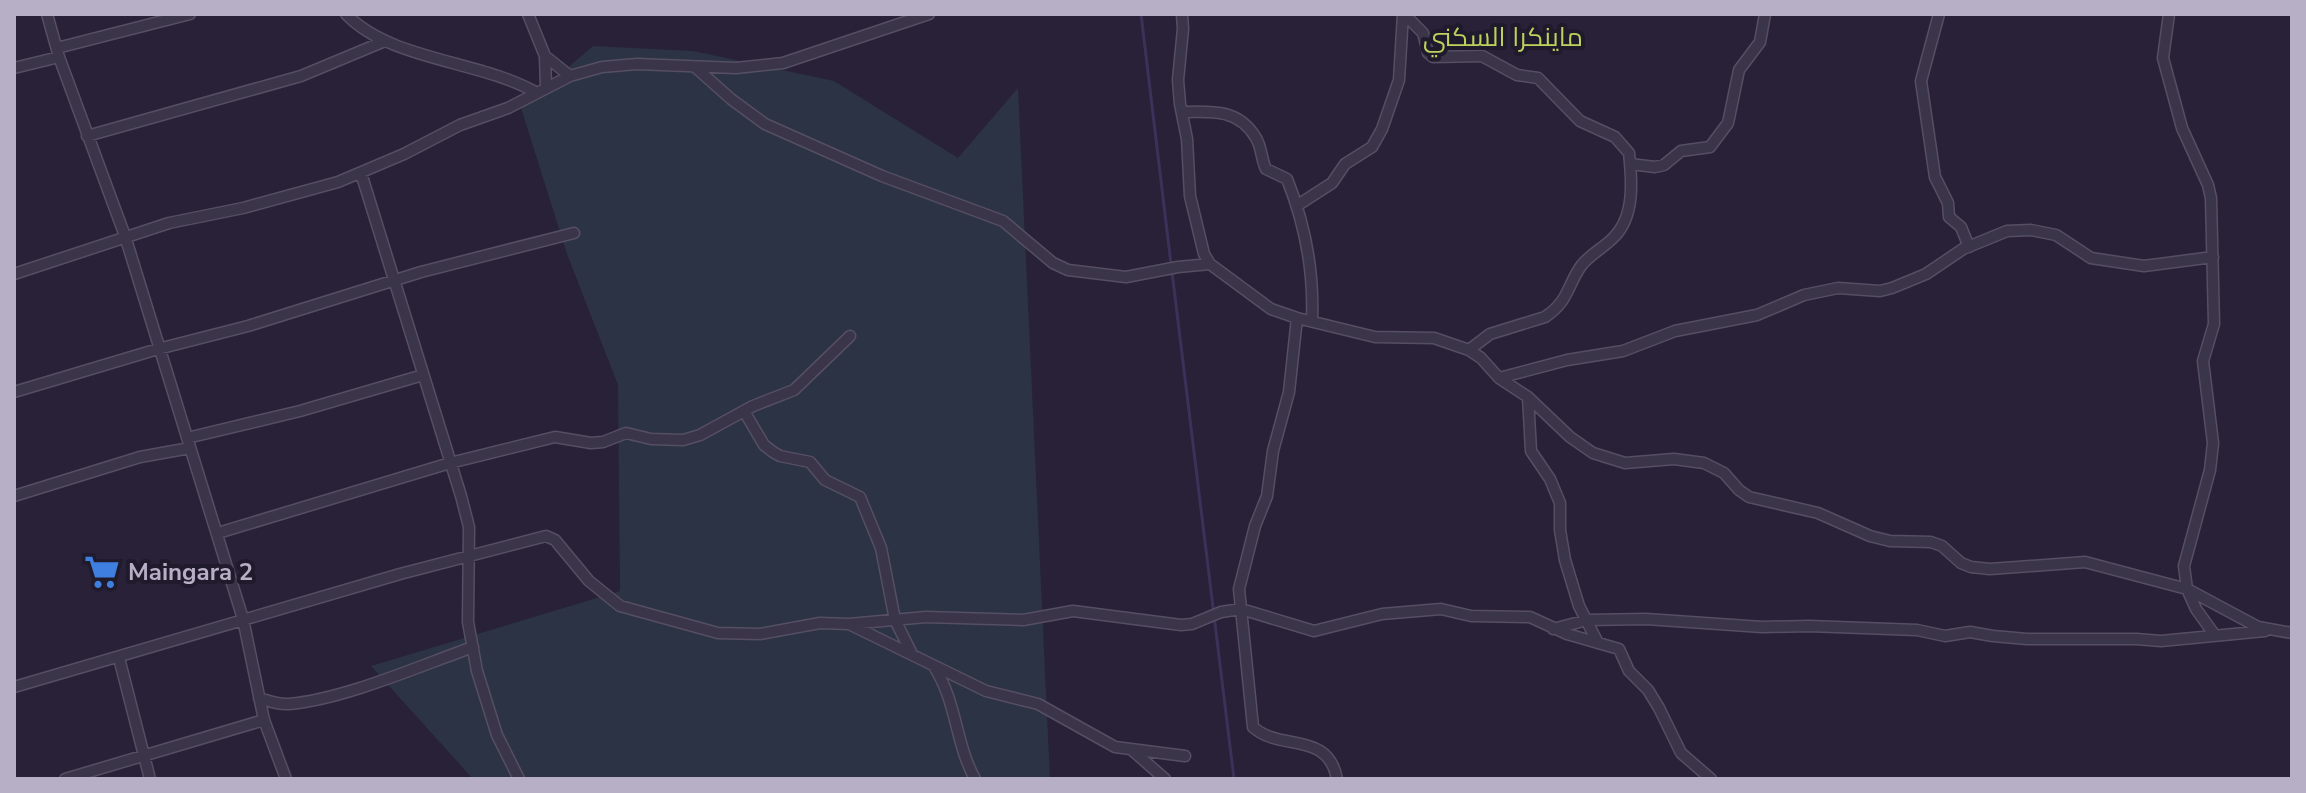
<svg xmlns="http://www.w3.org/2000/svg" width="2306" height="793" viewBox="0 0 2306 793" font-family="'Nunito Sans',Cairo,sans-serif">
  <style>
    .green { fill: #2b3344 }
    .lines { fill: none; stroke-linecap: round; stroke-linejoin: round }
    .stream { stroke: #3d3059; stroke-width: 3 }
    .minor-casing { stroke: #564f63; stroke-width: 13 }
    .minor { stroke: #3b3549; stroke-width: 10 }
    .labels { text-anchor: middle; stroke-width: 8; stroke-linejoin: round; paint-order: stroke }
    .poi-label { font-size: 24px; font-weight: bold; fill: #b7afc5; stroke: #201a2d; text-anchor: start }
    .neighbourhood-label { font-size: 26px; fill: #bdd25d; stroke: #201a2d }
  </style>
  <rect width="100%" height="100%" fill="#282138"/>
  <path class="green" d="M593,46L693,51L834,81L958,158L1018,88L1050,779H473L371,666L620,591L618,385L567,254L521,108Z"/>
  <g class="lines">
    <path class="stream" d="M1141,14L1171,264
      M1172,272L1234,779"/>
    <g class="minor-casing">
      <path id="minor" d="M47,14L59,57L125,236L243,619L264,720L286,779
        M346,14C391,61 480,60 537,93
        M528,14L545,56L546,87
        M1182,14L1183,29L1178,80L1180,104L1187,139L1190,196L1204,254L1210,264L1271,309L1297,318L1375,337L1434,338L1469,350L1481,358L1499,378L1528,397L1570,437L1593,453L1625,463L1674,459L1704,463L1724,473L1739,490L1749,497L1818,513L1870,536L1890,541L1931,542L1942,546L1961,563L1971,567L1990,569L2085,562L2187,589L2258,627L2292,633
        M1404,14L1423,33L1428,53L1433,57L1482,56L1517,75L1538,78L1580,121L1615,137L1629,153C1632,180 1635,216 1614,237C1604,248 1590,254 1581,266C1567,286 1569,301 1545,317L1490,334L1469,350
        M1939,14L1921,81L1935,177L1948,203L1949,217L1961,227L1969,247
        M2169,14L2163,58L2182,128L2208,185L2211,198L2214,324L2203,361L2213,443L2210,470L2184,566L2187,589L2196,609L2214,634
        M57,48L190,14
        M545,56L570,76
        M695,67L731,99L765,124L882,176L1003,221L1053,263L1068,270L1126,277L1178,267L1210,264
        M14,68L59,57
        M1183,112C1212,111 1239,109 1256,138C1262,148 1261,159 1266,169L1287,179C1305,224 1314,271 1312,320
        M87,136L301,76L385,41
        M1630,164L1655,167L1664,165L1681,151L1710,147L1728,123L1739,70L1760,42L1765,14
        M361,173L461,496L469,527L468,622L477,671L497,735L519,779
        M1298,205L1332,183L1345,164L1372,147L1382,129L1399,80L1403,14
        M14,274L169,223L243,208L338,182L404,154L460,125L508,108L570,76L602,67L637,64L736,68L783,63L929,14
        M1297,318L1289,392L1273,451L1267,496L1255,526L1239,589L1253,727C1280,752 1328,730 1337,779
        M1499,378L1567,360L1623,351L1675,331L1757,315L1804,295L1838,288L1880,291L1892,288L1926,274L1963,249L2007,231L2031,230L2056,235L2091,258L2144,266L2213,257
        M14,392L158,349L248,326L421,272L574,233
        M1528,397L1531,451L1550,479L1560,503V530L1565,560L1579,606L1598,643
        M744,411L764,445L773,452L780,456L810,462L825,480L860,497L881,548L895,620L911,652
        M187,438L300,411L423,375
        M14,496L140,457L190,448
        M218,533L450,463L555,437L591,443L603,442L626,433L651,439L683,440L700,435L753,406L794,390L850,336
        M851,625L986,691L1038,704L1115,747L1185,756
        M1553,629L1587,620L1646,619L1762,627L1809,626L1917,630L1945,636L1970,632L1993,636L2027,639H2136L2161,641L2265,631
        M119,658L150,779
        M933,665C957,701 955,743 975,779
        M14,687L400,574L546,536L555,540L589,581L620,606L718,633L760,634L820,623L849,624L926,617L1023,620L1073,611L1181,625L1192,624L1221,612L1241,609L1314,631L1382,614L1441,609L1471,616L1530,617L1567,634L1619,649L1629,671L1648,690L1659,708L1681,753L1711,779
        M259,698C269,701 278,705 289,704C345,699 419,666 473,647
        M1132,750L1165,779
        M65,779L264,720"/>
    </g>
    <use href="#minor" class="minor"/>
  </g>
  <defs>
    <g id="supermarket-bare" transform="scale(2.76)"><path d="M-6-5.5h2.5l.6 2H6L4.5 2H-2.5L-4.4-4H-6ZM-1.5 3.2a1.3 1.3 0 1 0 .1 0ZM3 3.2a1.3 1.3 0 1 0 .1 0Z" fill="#3f7fe0" stroke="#201a2d" stroke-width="2.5" paint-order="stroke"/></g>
  </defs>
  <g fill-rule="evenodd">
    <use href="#supermarket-bare" x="102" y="572"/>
  </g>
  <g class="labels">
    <g class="poi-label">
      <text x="128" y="580">Maingara 2</text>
    </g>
    <g class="neighbourhood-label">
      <text x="1503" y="46">ماينكرا السكني</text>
    </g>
  </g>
  <rect width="2306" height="793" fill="none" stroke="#b7afc5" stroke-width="32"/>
</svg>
